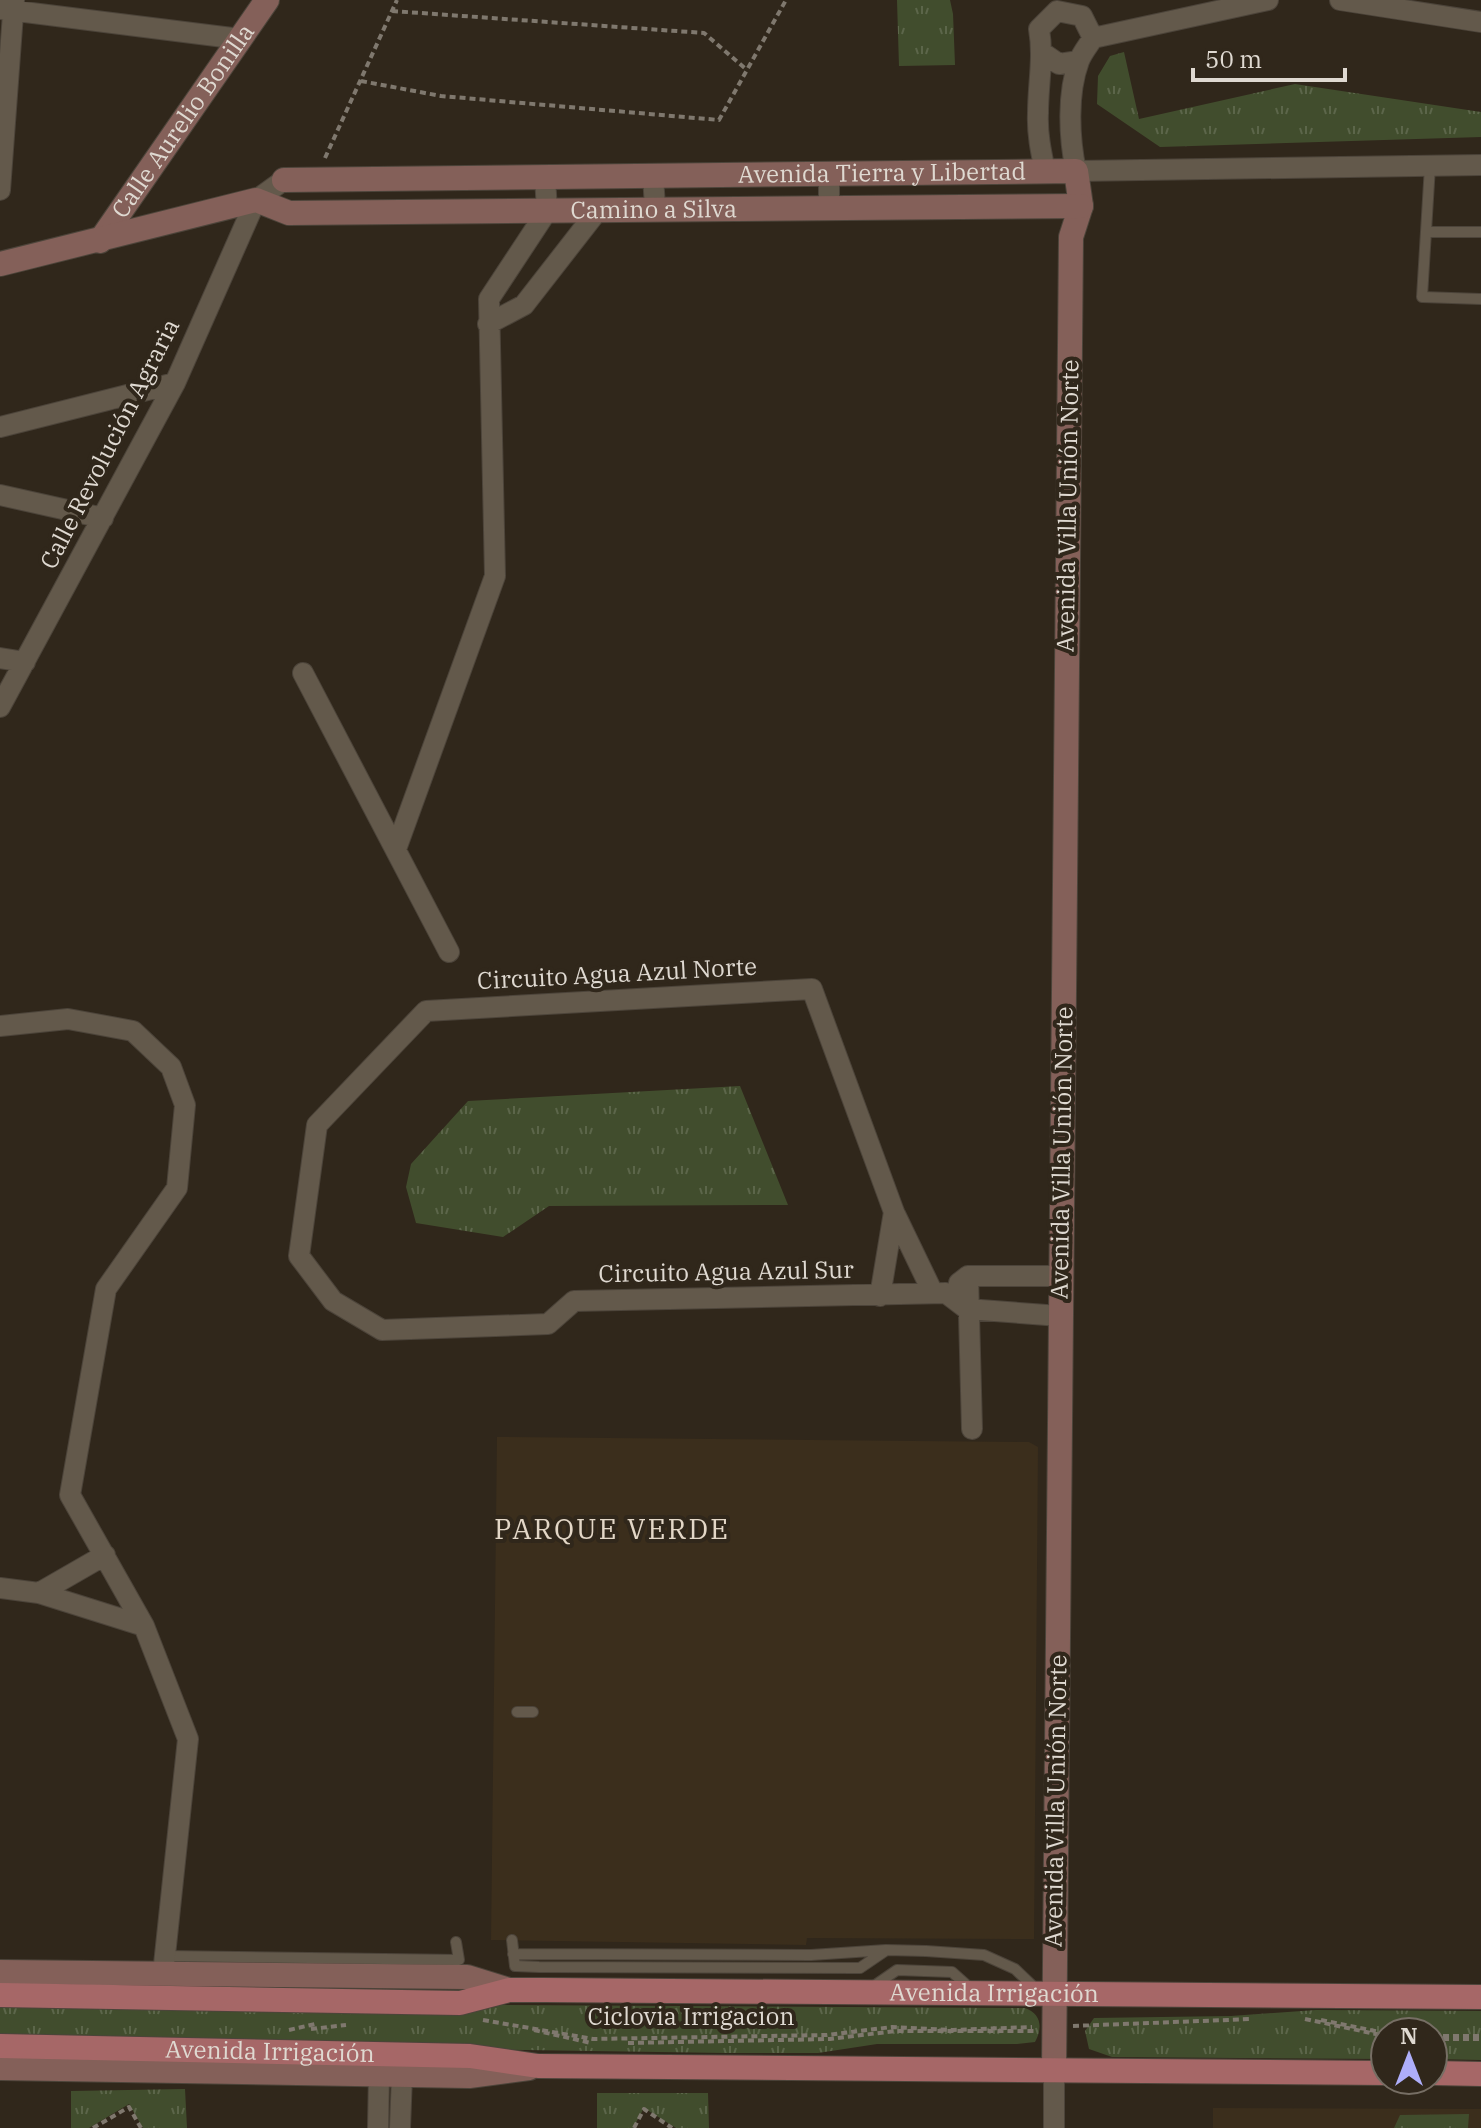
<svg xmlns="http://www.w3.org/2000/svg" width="1481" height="2128" viewBox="0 0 1481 2128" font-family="'IBM Plex Serif',serif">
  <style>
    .built { fill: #3b2e1c }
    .grass { fill: url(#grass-tufts) }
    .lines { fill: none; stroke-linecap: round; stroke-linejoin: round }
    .lane-casing { stroke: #4c443a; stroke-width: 12 }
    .street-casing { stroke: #4c443a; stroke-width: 22 }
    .secondary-casing { stroke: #4c443a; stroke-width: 26 }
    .primary-casing { stroke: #4c443a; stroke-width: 26 }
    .path { stroke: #7f786e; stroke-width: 4; stroke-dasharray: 6 4; stroke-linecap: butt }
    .lane { stroke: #63594b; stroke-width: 10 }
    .street { stroke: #63594b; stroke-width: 20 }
    .secondary { stroke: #846059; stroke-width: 24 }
    .primary { stroke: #a66767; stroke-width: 24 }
    .labels { text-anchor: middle; stroke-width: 8; stroke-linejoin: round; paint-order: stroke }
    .street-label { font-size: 24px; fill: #dfd9d1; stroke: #30271b }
    .quarter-label { font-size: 28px; letter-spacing: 2px; fill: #e3d7c7; stroke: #30271b }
  </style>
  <defs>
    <pattern id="grass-tufts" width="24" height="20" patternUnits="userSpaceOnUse" patternTransform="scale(2)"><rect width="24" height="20" fill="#414d2d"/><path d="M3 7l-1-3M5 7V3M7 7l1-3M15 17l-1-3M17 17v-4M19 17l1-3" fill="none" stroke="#5c664a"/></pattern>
  </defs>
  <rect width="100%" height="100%" fill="#30271b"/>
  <path class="built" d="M497,1437L1029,1442L1038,1447L1034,1939L807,1938L806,1945L491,1940Z
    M1213,2108L1481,2109V2128H1213Z"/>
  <path class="grass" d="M897,0H950L953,14L955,65L899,66Z
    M1124,52L1139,119L1295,84L1481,112V137L1160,147L1097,104L1098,76L1110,56Z
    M740,1086L788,1205L549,1206L503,1237L416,1223L406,1187L411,1164L468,1101Z
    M0,2002L1025,2008C1041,2014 1043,2027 1035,2042L1017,2044H877L818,2053H725L0,2042Z
    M1316,2010L1481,2011V2060L1433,2059V2032H1385V2059L1112,2057L1089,2049L1085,2031L1094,2018L1231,2016Z
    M185,2089L187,2128H143L129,2104L89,2128H71V2091Z
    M597,2093H708L709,2128H676L644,2108L633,2128H597Z
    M1469,2114L1468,2128H1394L1400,2115Z"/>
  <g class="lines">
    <g class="lane-casing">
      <path id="lane" d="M1430,166L1422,297L1481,299
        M1426,232H1481
        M517,1712H533
        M512,1940L515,1966L539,1967L860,1968L885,1951
        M513,1954L811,1955L886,1950L926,1951L984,1955L1015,1969L1036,1989
        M165,1956L459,1960L456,1942
        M871,1988L897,1970L952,1972L971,1989"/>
    </g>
    <g class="street-casing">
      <path id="street" d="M1268,0L1093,38C1088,46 1082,53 1079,61C1067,93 1069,138 1076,171L1481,165
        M1340,0L1481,22
        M0,9L240,39
        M1057,11L1082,16L1093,38
        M1043,53L1059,64L1079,61
        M1045,171C1041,152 1037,133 1038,113C1038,84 1044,58 1039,29L1057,11
        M829,173V207
        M653,175L655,208
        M0,190L14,0
        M488,324L524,305L598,210
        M0,427L175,383
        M0,495L103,518
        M0,658L25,662
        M303,673L449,952
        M0,707L175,383L256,200L284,180
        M396,849L495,576L489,299L547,211L545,177
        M0,1026L68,1019L133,1031L171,1067L185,1105L177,1188L106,1289L70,1495L144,1626L188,1739L163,1974
        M968,1276L972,1429
        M959,1283L968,1276H1060
        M933,1293L894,1212L812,989L426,1011L317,1125L299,1256L333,1301L382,1330L548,1324L574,1301L946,1293L967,1309L1060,1316
        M880,1296L894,1212
        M0,1588L39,1593L144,1626
        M39,1593L105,1555
        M378,2128L379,2075
        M400,2128L402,2075
        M1054,2128V2070"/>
    </g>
    <g class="secondary-casing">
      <g id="secondary">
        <path id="s1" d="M284,180L1076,171L1081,206L1071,237L1054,2070"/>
        <path id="s2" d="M100,241L267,0"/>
        <path id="s3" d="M0,264L256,200L289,213L1081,206"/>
        <path d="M0,1972L467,1977L509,1990"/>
        <path d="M0,2068L469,2076L529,2068"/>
      </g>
    </g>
    <g class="primary-casing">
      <g id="primary">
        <path id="s4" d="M0,1995L460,2003L509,1990H545L1481,1997"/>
        <path id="s5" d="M0,2046L470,2056L538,2066L1385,2073"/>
        <path d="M1433,2073L1481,2074"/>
      </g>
    </g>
    <path class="path" d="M392,11L704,33L747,70
      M361,81L441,96L719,120L786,0
      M325,158L397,0
      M1305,2019L1385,2036
      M483,2020L593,2039L827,2035L892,2027L953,2030L1032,2027
      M1321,2020L1385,2033
      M1073,2026L1252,2019
      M311,2029L346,2025
      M289,2030L315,2024
      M534,2030L591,2043
      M1433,2036H1481
      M1433,2039H1481
      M628,2043L830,2039L895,2031H1035
      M93,2128L129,2107L141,2128
      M634,2128L644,2109L672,2128"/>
    <use href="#lane" class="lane"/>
    <use href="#street" class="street"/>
    <use href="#secondary" class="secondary"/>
    <use href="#primary" class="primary"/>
  </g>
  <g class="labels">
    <g class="street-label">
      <text dy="8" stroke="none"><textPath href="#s2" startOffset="146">Calle Aurelio Bonilla</textPath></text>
      <text dy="8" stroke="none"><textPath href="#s1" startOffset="598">Avenida Tierra y Libertad</textPath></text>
      <text dy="8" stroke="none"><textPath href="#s3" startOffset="664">Camino a Silva</textPath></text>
      <text transform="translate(110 444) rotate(-63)" y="8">Calle Revolución Agraria</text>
      <text transform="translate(1068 506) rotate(-89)" y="8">Avenida Villa Unión Norte</text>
      <text transform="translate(617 974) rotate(-3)" y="8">Circuito Agua Azul Norte</text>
      <text transform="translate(1062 1153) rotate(-89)" y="8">Avenida Villa Unión Norte</text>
      <text transform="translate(726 1272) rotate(-1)" y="8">Circuito Agua Azul Sur</text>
      <text transform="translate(1056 1801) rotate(-89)" y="8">Avenida Villa Unión Norte</text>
      <text dy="8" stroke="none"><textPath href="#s4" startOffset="996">Avenida Irrigación</textPath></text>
      <text x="691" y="2025">Ciclovia Irrigacion</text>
      <text dy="8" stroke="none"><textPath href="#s5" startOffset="270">Avenida Irrigación</textPath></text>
    </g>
    <g class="quarter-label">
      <text x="612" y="1539">PARQUE VERDE</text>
    </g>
  </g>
  <g transform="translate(1409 2056)"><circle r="38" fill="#30271b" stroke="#766e64" stroke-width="2"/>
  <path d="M0-6L14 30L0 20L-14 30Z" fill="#aeaefa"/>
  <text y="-12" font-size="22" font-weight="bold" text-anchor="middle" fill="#dfd9d1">N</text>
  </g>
  <path d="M1193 68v12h152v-12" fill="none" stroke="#dfd9d1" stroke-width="4"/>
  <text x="1205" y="68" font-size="24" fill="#dfd9d1" stroke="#30271b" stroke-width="6" paint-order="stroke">50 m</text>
</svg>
